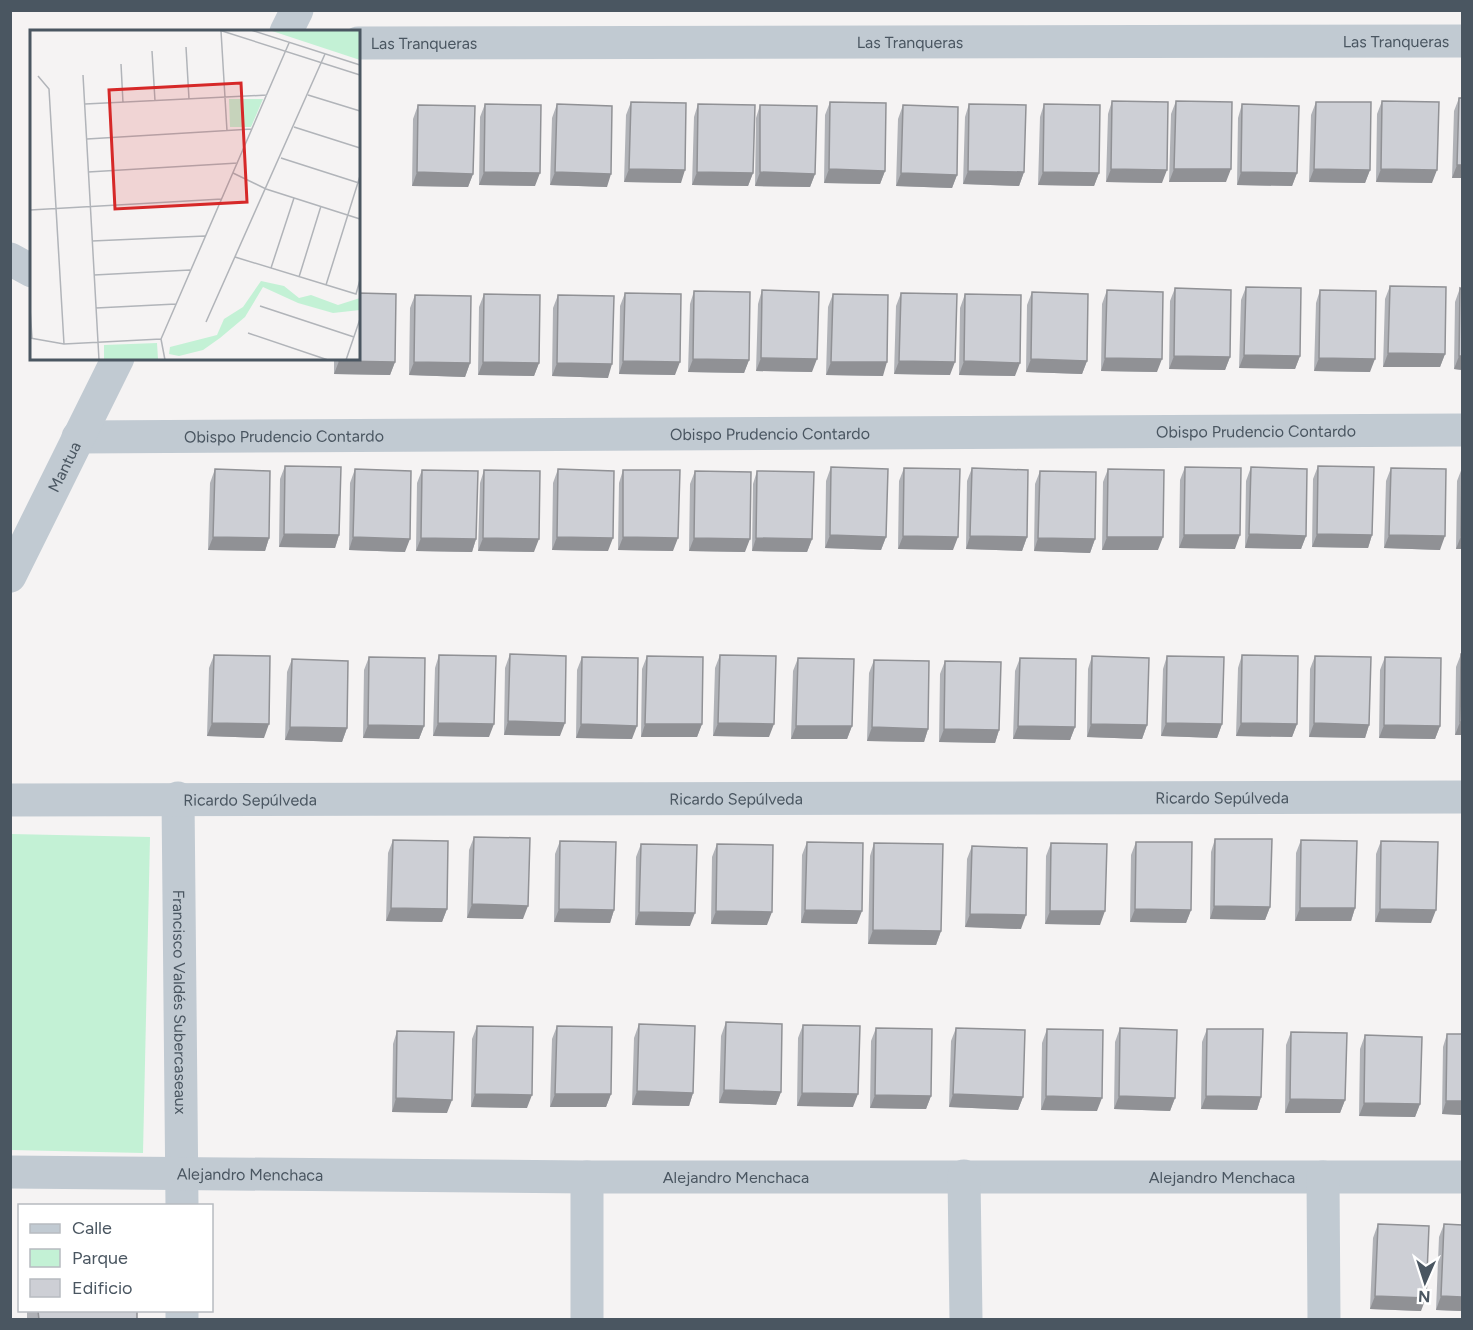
<svg xmlns="http://www.w3.org/2000/svg" width="1473" height="1330" viewBox="0 0 1473 1330" font-family="Figtree,sans-serif">
  <style>
    .green { fill: #c3f1d5 }
    .lines { fill: none; stroke-linecap: round; stroke-linejoin: round }
    .minor { stroke: #c1cad2; stroke-width: 33 }
    .tertiary { stroke: #c1cad2; stroke-width: 33 }
    .wall { fill: #b0b2b7 }
    .shaded-wall { fill: #909195 }
    .building { fill: #cdcfd5; stroke: #909195; stroke-width: 1.5 }
    .labels { text-anchor: middle; stroke-width: 4.5; stroke-linejoin: round; paint-order: stroke }
    .street-label { font-size: 16px; fill: #4a5661; stroke: #fff }
    .inset-road { fill: none; stroke: #b1b4b9; stroke-width: 1.5 }
    .view { fill: #d62828; fill-opacity: 0.15; stroke: #d62828; stroke-width: 3 }
    .inset-edge { fill: none; stroke: #4a5661; stroke-width: 3 }
  </style>
  <rect width="100%" height="100%" fill="#f5f3f3"/>
  <path class="green" d="M11,834L150,837L143,1153L11,1150Z"/>
  <g class="lines">
    <g class="minor">
      <path d="M286,32L297,10"/>
      <path d="M10,259L32,271"/>
      <path id="s1" d="M78,437L1462,430"/>
      <path id="s2" d="M178,798L182,1206"/>
      <path id="s3" d="M10,800L1462,797"/>
      <path id="s4" d="M10,1172L587,1177H1462"/>
      <path d="M964,1176L966,1320"/>
      <path d="M1323,1177L1324,1320"/>
      <path d="M182,1310V1320"/>
      <path d="M587,1320V1177"/>
    </g>
    <g class="tertiary">
      <path id="s5" d="M358,43L1462,41"/>
      <path id="s6" d="M10,576L118,358"/>
    </g>
  </g>
  <path class="wall" d="M1459,98H1462V178H1452L1454,111Z
    M1112,101L1162,183L1106,182L1108,114Z
    M1176,101L1226,182H1169L1171,114Z
    M1382,101L1432,183L1376,182L1377,114Z
    M631,102L681,183L624,182L626,115Z
    M830,102L885,171L880,184L824,183L825,115Z
    M1316,102L1370,170L1365,183L1309,182L1311,115Z
    M485,104L535,186L479,185L480,117Z
    M557,104L607,187L550,185L552,118Z
    M698,104L753,173L748,186L692,185L694,117Z
    M969,104L1024,172L1019,186L963,184L965,117Z
    M1044,104L1099,173L1094,186L1038,185L1040,117Z
    M1242,104L1297,173L1292,186L1237,185L1238,118Z
    M418,105L473,174L468,187L412,186L413,119Z
    M760,105L815,174L810,187L755,186L756,118Z
    M903,105L957,175L952,188L896,186L898,119Z
    M1390,286L1445,354L1440,367H1383L1385,299Z
    M1246,287L1300,356L1295,369L1239,368L1241,300Z
    M1175,288L1230,357L1225,370L1169,369L1170,301Z
    M1460,288L1462,370L1454,369L1455,302Z
    M762,290L812,372L756,371L758,304Z
    M1107,290L1157,372L1101,371L1102,304Z
    M1320,290L1370,372L1314,371L1316,303Z
    M694,291L749,360L744,373L688,372L690,304Z
    M1032,292L1087,361L1082,374L1026,372L1027,305Z
    M625,293L675,375L619,374L620,306Z
    M901,293L950,375L894,374L896,306Z
    M484,294L539,363L534,376L478,375L479,307Z
    M833,294L883,376L826,375L828,307Z
    M965,294L1015,376L959,375L960,308Z
    M415,295L470,363L465,377L409,375L410,308Z
    M558,295L608,378L552,376L553,308Z
    M334,358H358L395,362L390,375L334,374Z
    M285,466L339,535L335,548L279,547L280,479Z
    M1318,466L1372,535L1368,548L1312,547L1313,479Z
    M831,467L886,537L881,550L825,548L826,481Z
    M1185,467L1235,549L1179,548L1180,480Z
    M1251,467L1306,536L1301,549L1245,548L1246,481Z
    M904,468L953,550L898,549L899,481Z
    M972,468L1027,537L1022,551L966,549L967,481Z
    M1391,468L1440,550L1384,548L1386,481Z
    M1462,468V549H1456L1457,481Z
    M215,469L269,538L265,551L208,550L210,483Z
    M355,469L405,552L349,550L350,483Z
    M558,469L608,551L552,550L553,483Z
    M1108,469L1158,550H1102L1103,482Z
    M422,470L476,539L472,552L416,551L417,483Z
    M484,470L534,552L478,551L480,483Z
    M623,470L673,551L618,550L619,483Z
    M695,471L745,552L689,551L690,484Z
    M757,471L812,539L807,552L752,551L753,484Z
    M1040,471L1095,539L1090,553L1034,551L1035,484Z
    M510,654L560,736L504,735L505,668Z
    M1461,654L1462,735H1455L1456,667Z
    M214,655L264,738L207,736L209,668Z
    M439,655L489,737L433,736L435,668Z
    M720,655L769,737L713,736L715,668Z
    M1242,655L1297,724L1292,737L1236,736L1238,668Z
    M647,656L702,724L697,737H641L642,669Z
    M1092,656L1147,725L1142,739L1087,737L1088,669Z
    M1167,656L1222,724L1217,738L1161,736L1163,669Z
    M1315,656L1369,725L1365,738L1309,737L1310,669Z
    M369,657L424,726L419,739L363,738L364,670Z
    M582,657L632,739L576,738L577,670Z
    M1385,657L1440,726L1435,739L1379,738L1380,670Z
    M798,658L852,726L847,739H791L793,671Z
    M1020,658L1075,727L1070,740L1013,739L1015,671Z
    M292,659L347,728L342,742L285,740L287,672Z
    M874,660L928,729L924,742L867,741L869,673Z
    M945,661L999,730L995,743L939,742L940,674Z
    M474,837L523,919L467,918L469,850Z
    M1215,839L1270,907L1265,920L1210,919L1211,852Z
    M393,840L447,909L442,922L386,921L388,853Z
    M1301,840L1355,908L1351,921H1295L1296,853Z
    M560,841L614,910L610,923L554,922L555,854Z
    M1381,841L1431,923L1375,922L1376,854Z
    M807,842L857,924L801,923L802,855Z
    M1136,842L1191,910L1186,923L1130,922L1131,855Z
    M874,843L941,931L936,945L868,944L870,856Z
    M1051,843L1100,925L1045,924L1046,856Z
    M641,844L690,926L635,925L636,857Z
    M717,844L767,925L711,924L712,857Z
    M972,846L1021,929L965,927L967,859Z
    M1462,851V921H1461Z
    M726,1022L781,1092L776,1105L719,1103L721,1036Z
    M639,1024L693,1093L689,1106L632,1105L634,1038Z
    M803,1025L853,1107L797,1106L798,1038Z
    M477,1026L527,1108L471,1107L472,1039Z
    M557,1026L611,1094L606,1107H550L552,1039Z
    M876,1028L931,1096L926,1109L870,1108L871,1041Z
    M956,1028L1023,1097L1018,1110L949,1107L951,1041Z
    M1120,1028L1175,1098L1170,1111L1114,1109L1115,1042Z
    M1047,1029L1097,1111L1041,1110L1042,1043Z
    M1207,1029L1261,1097L1257,1110L1201,1109L1202,1042Z
    M397,1031L447,1113L392,1112L393,1044Z
    M1291,1032L1345,1100L1340,1113H1285L1286,1045Z
    M1447,1034H1462V1115L1442,1114L1443,1047Z
    M1365,1035L1420,1104L1415,1117L1359,1116L1360,1049Z
    M1378,1224L1421,1311L1370,1309L1373,1238Z
    M1444,1224L1462,1225V1311L1436,1310L1439,1237Z
    M27,1311H137V1320H27Z"/>
  <path class="shaded-wall" d="M1457,165H1462V178H1452Z
    M629,169L685,170L681,183L624,182Z
    M829,169L885,171L880,184L824,183Z
    M1111,169L1167,170L1162,183L1106,182Z
    M1174,169H1231L1226,182H1169Z
    M1314,169L1370,170L1365,183L1309,182Z
    M1381,169L1437,170L1432,183L1376,182Z
    M968,171L1024,172L1019,186L963,184Z
    M417,172L473,174L468,187L412,186Z
    M484,172L540,173L535,186L479,185Z
    M555,172L611,174L607,187L550,185Z
    M697,172L753,173L748,186L692,185Z
    M760,172L815,174L810,187L755,186Z
    M1043,172L1099,173L1094,186L1038,185Z
    M1241,172L1297,173L1292,186L1237,185Z
    M901,173L957,175L952,188L896,186Z
    M1388,353L1445,354L1440,367H1383Z
    M1244,355L1300,356L1295,369L1239,368Z
    M1174,356L1230,357L1225,370L1169,369Z
    M1459,356H1462V370L1454,369Z
    M761,358L817,359L812,372L756,371Z
    M1105,358L1162,359L1157,372L1101,371Z
    M1319,358L1375,359L1370,372L1314,371Z
    M693,359L749,360L744,373L688,372Z
    M1031,359L1087,361L1082,374L1026,372Z
    M339,361L395,362L390,375L334,374Z
    M623,361L680,362L675,375L619,374Z
    M899,361L955,362L950,375L894,374Z
    M964,361L1020,363L1015,376L959,375Z
    M414,362L470,363L465,377L409,375Z
    M483,362L539,363L534,376L478,375Z
    M831,362H887L883,376L826,375Z
    M557,363L612,364L608,378L552,376Z
    M284,534L339,535L335,548L279,547Z
    M1249,534L1306,536L1301,549L1245,548Z
    M1317,534L1372,535L1368,548L1312,547Z
    M830,535L886,537L881,550L825,548Z
    M1184,535H1240L1235,549L1179,548Z
    M1389,535L1445,536L1440,550L1384,548Z
    M903,536L958,537L953,550L898,549Z
    M970,536L1027,537L1022,551L966,549Z
    M1461,536H1462V549H1456Z
    M213,537L269,538L265,551L208,550Z
    M353,537L410,539L405,552L349,550Z
    M557,537L613,538L608,551L552,550Z
    M623,537L678,538L673,551L618,550Z
    M1107,537H1163L1158,550H1102Z
    M421,538L476,539L472,552L416,551Z
    M483,538L539,539L534,552L478,551Z
    M694,538L750,539L745,552L689,551Z
    M756,538L812,539L807,552L752,551Z
    M1038,538L1095,539L1090,553L1034,551Z
    M508,721L565,723L560,736L504,735Z
    M1460,722H1462V735H1455Z
    M212,723L269,724L264,738L207,736Z
    M438,723L494,724L489,737L433,736Z
    M718,723L774,724L769,737L713,736Z
    M1166,723L1222,724L1217,738L1161,736Z
    M1241,723L1297,724L1292,737L1236,736Z
    M1314,723L1369,725L1365,738L1309,737Z
    M581,724L637,726L632,739L576,738Z
    M645,724H702L697,737H641Z
    M1091,724L1147,725L1142,739L1087,737Z
    M368,725L424,726L419,739L363,738Z
    M1384,725L1440,726L1435,739L1379,738Z
    M796,726H852L847,739H791Z
    M1018,726L1075,727L1070,740L1013,739Z
    M290,727L347,728L342,742L285,740Z
    M872,727L928,729L924,742L867,741Z
    M944,729L999,730L995,743L939,742Z
    M472,904L528,906L523,919L467,918Z
    M1214,906L1270,907L1265,920L1210,919Z
    M391,908L447,909L442,922L386,921Z
    M1300,908H1355L1351,921H1295Z
    M559,909L614,910L610,923L554,922Z
    M1135,909L1191,910L1186,923L1130,922Z
    M1380,909L1436,910L1431,923L1375,922Z
    M805,910L862,911L857,924L801,923Z
    M716,911L772,912L767,925L711,924Z
    M1050,911H1105L1100,925L1045,924Z
    M639,912L695,913L690,926L635,925Z
    M970,914L1026,915L1021,929L965,927Z
    M873,930L941,931L936,945L868,944Z
    M724,1090L781,1092L776,1105L719,1103Z
    M637,1091L693,1093L689,1106L632,1105Z
    M802,1093L858,1094L853,1107L797,1106Z
    M475,1094L532,1095L527,1108L471,1107Z
    M555,1094H611L606,1107H550Z
    M953,1094L1023,1097L1018,1110L949,1107Z
    M875,1095L931,1096L926,1109L870,1108Z
    M1046,1096L1102,1098L1097,1111L1041,1110Z
    M1119,1096L1175,1098L1170,1111L1114,1109Z
    M1206,1096L1261,1097L1257,1110L1201,1109Z
    M396,1098L452,1100L447,1113L392,1112Z
    M1290,1099L1345,1100L1340,1113H1285Z
    M1446,1101H1462V1115L1442,1114Z
    M1364,1103L1420,1104L1415,1117L1359,1116Z
    M1375,1296L1426,1298L1421,1311L1370,1309Z
    M1441,1296L1462,1297V1311L1436,1310Z"/>
  <path class="building" d="M1459,98H1462V165H1457Z
    M1112,101L1168,102L1167,170L1111,169Z
    M1176,101L1232,102L1231,169H1174Z
    M1382,101L1439,102L1437,170L1381,169Z
    M631,102L686,103L685,170L629,169Z
    M830,102L886,103L885,171L829,169Z
    M1316,102H1371L1370,170L1314,169Z
    M485,104L541,105L540,173L484,172Z
    M557,104L612,106L611,174L555,172Z
    M698,104L755,105L753,173L697,172Z
    M969,104L1026,105L1024,172L968,171Z
    M1044,104L1100,105L1099,173L1043,172Z
    M1242,104L1299,106L1297,173L1241,172Z
    M418,105L475,106L473,174L417,172Z
    M760,105L817,106L815,174L760,172Z
    M903,105L958,107L957,175L901,173Z
    M1390,286L1446,287L1445,354L1388,353Z
    M1246,287L1301,288L1300,356L1244,355Z
    M1175,288L1231,290L1230,357L1174,356Z
    M1460,288L1462,289V356H1459Z
    M762,290L819,292L817,359L761,358Z
    M1107,290L1163,292L1162,359L1105,358Z
    M1320,290L1376,291L1375,359L1319,358Z
    M694,291L750,292L749,360L693,359Z
    M1032,292L1088,294L1087,361L1031,359Z
    M358,293L396,294L395,362L339,361V358H358Z
    M625,293L681,294L680,362L623,361Z
    M901,293L957,294L955,362L899,361Z
    M484,294L540,295L539,363L483,362Z
    M833,294L888,295L887,362H831Z
    M965,294L1021,295L1020,363L964,361Z
    M415,295L471,296L470,363L414,362Z
    M558,295L614,296L612,364L557,363Z
    M285,466L341,467L339,535L284,534Z
    M1318,466L1374,467L1372,535L1317,534Z
    M831,467L888,469L886,537L830,535Z
    M1185,467L1241,468L1240,535H1184Z
    M1251,467L1307,469L1306,536L1249,534Z
    M904,468L960,469L958,537L903,536Z
    M972,468L1028,470L1027,537L970,536Z
    M1391,468L1446,469L1445,536L1389,535Z
    M1462,468V536H1461Z
    M215,469L270,471L269,538L213,537Z
    M355,469L411,471L410,539L353,537Z
    M558,469L614,471L613,538L557,537Z
    M1108,469L1164,470L1163,537H1107Z
    M422,470L478,471L476,539L421,538Z
    M484,470L540,471L539,539L483,538Z
    M623,470H680L678,538L623,537Z
    M695,471L751,472L750,539L694,538Z
    M757,471L814,472L812,539L756,538Z
    M1040,471L1096,472L1095,539L1038,538Z
    M510,654L566,656L565,723L508,721Z
    M1461,654H1462V722H1460Z
    M214,655L270,656L269,724L212,723Z
    M439,655L496,656L494,724L438,723Z
    M720,655L776,656L774,724L718,723Z
    M1242,655L1298,656L1297,724L1241,723Z
    M647,656L703,657L702,724H645Z
    M1092,656L1149,658L1147,725L1091,724Z
    M1167,656L1224,657L1222,724L1166,723Z
    M1315,656L1371,657L1369,725L1314,723Z
    M369,657L425,658L424,726L368,725Z
    M582,657L638,658L637,726L581,724Z
    M1385,657L1441,658L1440,726L1384,725Z
    M798,658L854,659L852,726H796Z
    M1020,658L1076,659L1075,727L1018,726Z
    M292,659L348,661L347,728L290,727Z
    M874,660L929,661L928,729L872,727Z
    M945,661L1001,662L999,730L944,729Z
    M474,837L530,838L528,906L472,904Z
    M1215,839H1272L1270,907L1214,906Z
    M393,840L448,841L447,909L391,908Z
    M1301,840L1357,841L1355,908H1300Z
    M560,841L616,842L614,910L559,909Z
    M1381,841L1438,842L1436,910L1380,909Z
    M807,842L863,843L862,911L805,910Z
    M1136,842H1192L1191,910L1135,909Z
    M874,843L943,844L941,931L873,930Z
    M1051,843L1107,844L1105,911H1050Z
    M641,844L697,845L695,913L639,912Z
    M717,844L773,845L772,912L716,911Z
    M972,846L1027,848L1026,915L970,914Z
    M726,1022L782,1024L781,1092L724,1090Z
    M639,1024L695,1026L693,1093L637,1091Z
    M803,1025L860,1026L858,1094L802,1093Z
    M477,1026L533,1027L532,1095L475,1094Z
    M557,1026L612,1027L611,1094H555Z
    M876,1028L932,1029L931,1096L875,1095Z
    M956,1028L1025,1030L1023,1097L953,1094Z
    M1120,1028L1177,1030L1175,1098L1119,1096Z
    M1047,1029L1103,1030L1102,1098L1046,1096Z
    M1207,1029H1263L1261,1097L1206,1096Z
    M397,1031L454,1032L452,1100L396,1098Z
    M1291,1032L1347,1033L1345,1100L1290,1099Z
    M1447,1034H1462V1101H1446Z
    M1365,1035L1422,1037L1420,1104L1364,1103Z
    M1378,1224L1429,1226L1426,1298L1375,1296Z
    M1444,1224L1462,1225V1297L1441,1296Z
    M38,1311H137V1320H39Z"/>
  <g class="labels">
    <g class="street-label">
      <text dy="6" stroke="none"><textPath href="#s5" startOffset="1038">Las Tranqueras</textPath></text>
      <text dy="6" stroke="none"><textPath href="#s5" startOffset="552">Las Tranqueras</textPath></text>
      <text dy="6" stroke="none"><textPath href="#s5" startOffset="66">Las Tranqueras</textPath></text>
      <text dy="6" stroke="none"><textPath href="#s1" startOffset="1178">Obispo Prudencio Contardo</textPath></text>
      <text dy="6" stroke="none"><textPath href="#s1" startOffset="692">Obispo Prudencio Contardo</textPath></text>
      <text dy="6" stroke="none"><textPath href="#s1" startOffset="206">Obispo Prudencio Contardo</textPath></text>
      <text dy="6" stroke="none"><textPath href="#s6" startOffset="122">Mantua</textPath></text>
      <text dy="6" stroke="none"><textPath href="#s3" startOffset="726">Ricardo Sepúlveda</textPath></text>
      <text dy="6" stroke="none"><textPath href="#s3" startOffset="1212">Ricardo Sepúlveda</textPath></text>
      <text dy="6" stroke="none"><textPath href="#s3" startOffset="240">Ricardo Sepúlveda</textPath></text>
      <text dy="6" stroke="none"><textPath href="#s2" startOffset="204">Francisco Valdés Subercaseaux</textPath></text>
      <text dy="6" stroke="none"><textPath href="#s4" startOffset="240">Alejandro Menchaca</textPath></text>
      <text dy="6" stroke="none"><textPath href="#s4" startOffset="726">Alejandro Menchaca</textPath></text>
      <text dy="6" stroke="none"><textPath href="#s4" startOffset="1212">Alejandro Menchaca</textPath></text>
    </g>
  </g>
  <g transform="translate(30 30)">
    <rect width="330" height="330" fill="#f5f3f3"/>
    <path d="M330,0V30L242,1V0ZM199,69H233L221,97H200ZM231,251L254,256L269,268L281,265L308,275L330,268V280L303,283L268,273L233,257L215,287L190,308L173,320L149,326L139,324L140,317L187,305L194,289L213,277ZM127,313L128,329L74,330V315Z" fill="#c3f1d5"/>
    <path class="inset-road" d="M189,0L330,45M221,0L330,35M191,1L197,101M156,17L159,69M122,21L125,71M91,34L93,73M53,45L69,330M8,46L19,59L34,314M278,65L330,81M55,74L237,65M264,97L330,118M57,109L222,99M251,128L329,153M58,142L208,133M203,143L236,159L330,189M0,180L192,169M62,211L175,206M205,227L326,264L330,250M241,238L264,168M64,245L160,240M269,247L291,176M296,255L330,146M230,276L324,307M0,278L2,308M66,278L146,274M176,292L295,24M218,303L298,330M0,308L34,314L131,309M135,330L131,309L259,13M316,330L330,289"/>
    <path class="view" d="M211,53L217,172L85,179L79,60Z"/>
    <rect width="330" height="330" class="inset-edge"/>
  </g>
  <rect width="1473" height="1330" fill="none" stroke="#4a5661" stroke-width="24"/>
  <rect x="18" y="1204" width="195" height="108" fill="#ffffff" stroke="#b7bbc0" stroke-width="1.5"/>
  <rect x="30" y="1224" width="30" height="9" fill="#c1cad2" stroke="#b7bbc0" stroke-width="1.5"/>
  <text x="72" y="1234" font-size="18" fill="#4a5661">Calle</text>
  <rect x="30" y="1249" width="30" height="18" fill="#c3f1d5" stroke="#b7bbc0" stroke-width="1.5"/>
  <text x="72" y="1264" font-size="18" fill="#4a5661">Parque</text>
  <rect x="30" y="1279" width="30" height="18" fill="#cdcfd5" stroke="#b7bbc0" stroke-width="1.5"/>
  <text x="72" y="1294" font-size="18" fill="#4a5661">Edificio</text>
  <g transform="translate(1425 1282) rotate(183)" stroke="#ffffff" stroke-width="4.5" paint-order="stroke">
  <path d="M0-4.5L10 22L0 15L-10 22Z" fill="#4a5661"/>
  <text y="-9" font-size="16" font-weight="bold" text-anchor="middle" fill="#4a5661">N</text>
  </g>
</svg>
